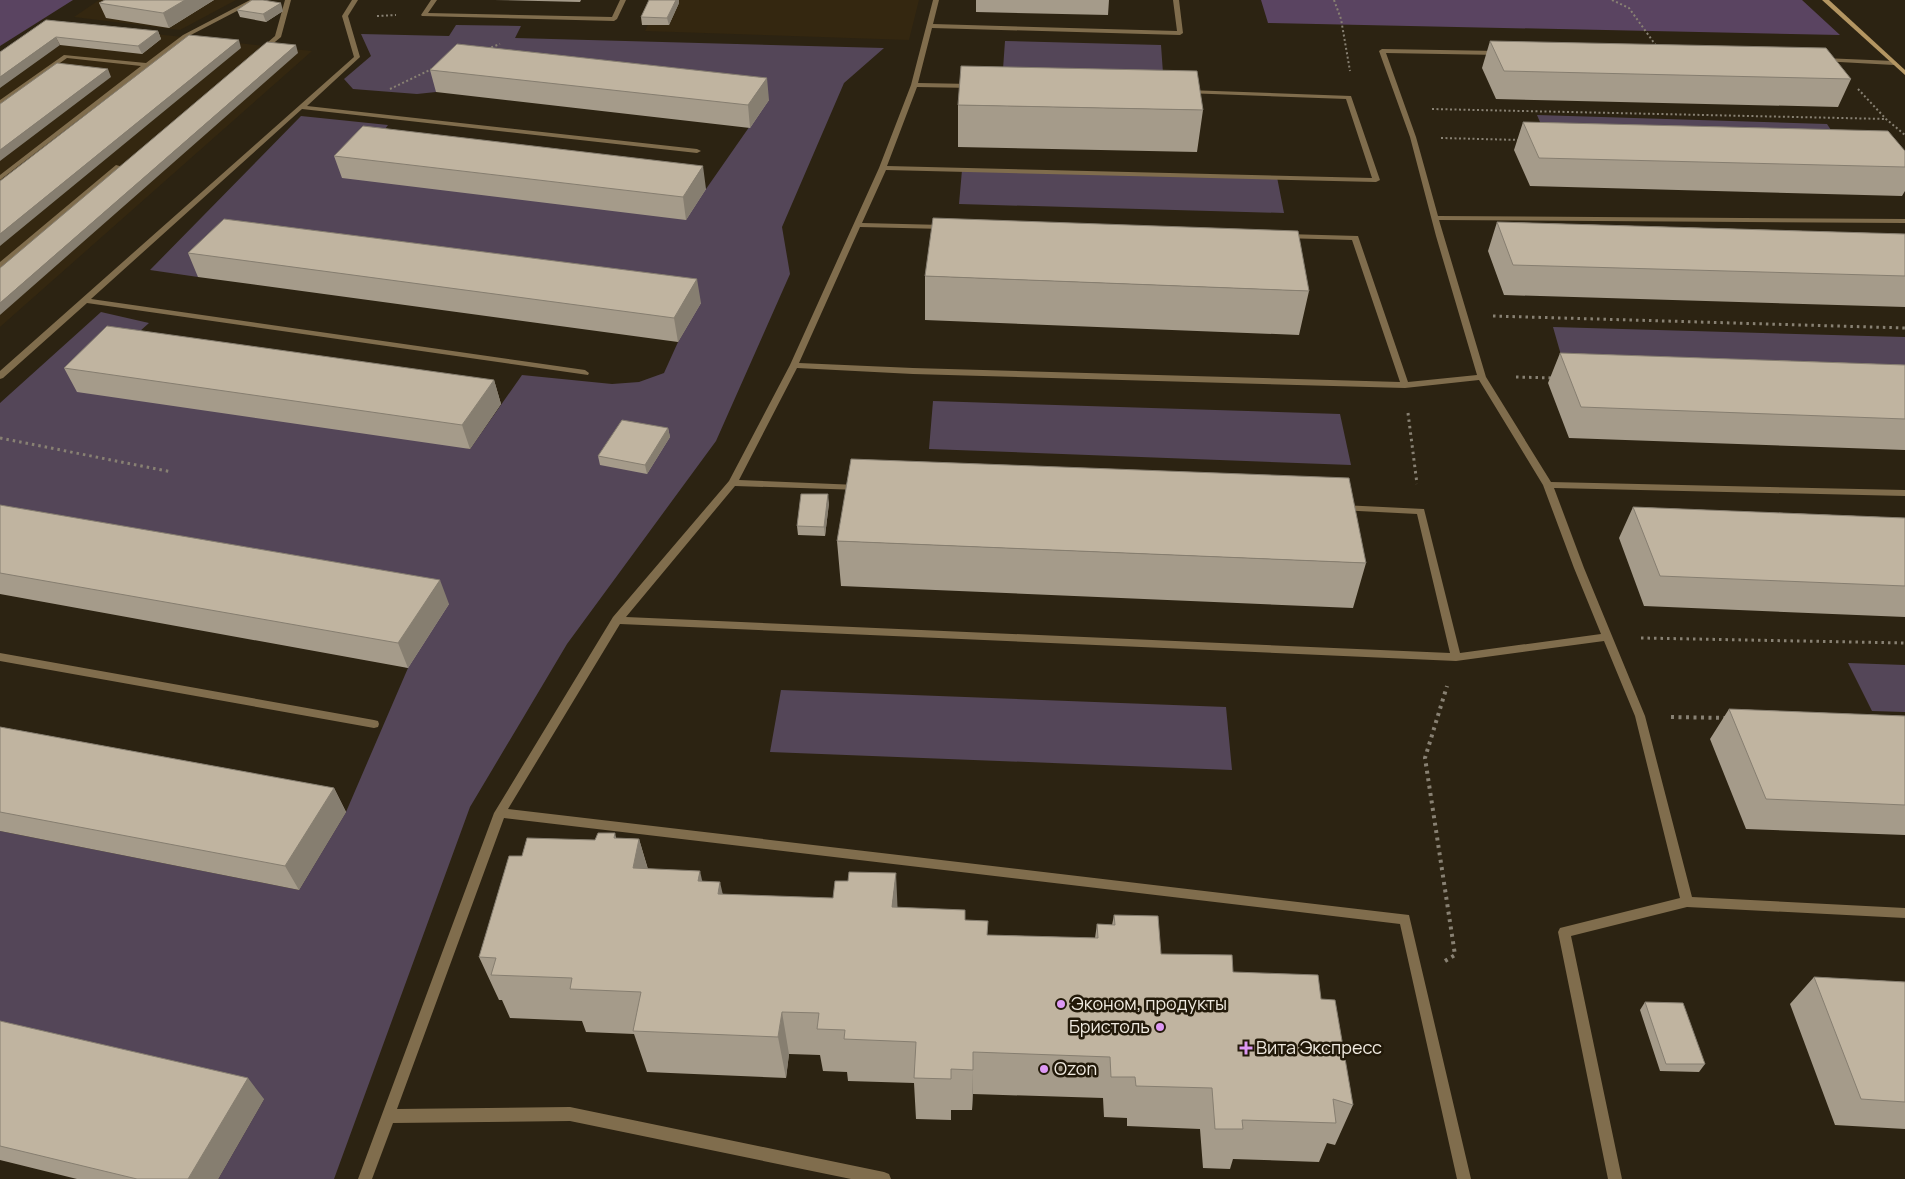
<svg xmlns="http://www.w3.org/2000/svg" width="1905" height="1179" viewBox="0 0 1905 1179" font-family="Manrope,sans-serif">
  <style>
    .built { fill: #342710 }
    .green { fill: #544658 }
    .forest { fill: #5a4461 }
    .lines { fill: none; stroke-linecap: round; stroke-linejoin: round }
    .path-far2 { stroke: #888173; stroke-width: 2; stroke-dasharray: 2 2.5; stroke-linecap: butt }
    .path-far1 { stroke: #888173; stroke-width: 3; stroke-dasharray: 2.5 4; stroke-linecap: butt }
    .path { stroke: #888173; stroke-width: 4; stroke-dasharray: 3 4.5; stroke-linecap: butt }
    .lane { fill: #806d4d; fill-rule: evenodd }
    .secondary { fill: #b49662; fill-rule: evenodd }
    .wall { fill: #a59b8a }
    .shaded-wall { fill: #867e70 }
    .building { fill: #c0b4a0; stroke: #867e70 }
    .poi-dot { fill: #dd99f4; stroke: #221909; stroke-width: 2 }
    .labels { text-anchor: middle; stroke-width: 5; stroke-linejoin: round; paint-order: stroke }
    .near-poi-label { font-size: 18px; fill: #f0eae0; stroke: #221909; text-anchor: start }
  </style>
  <rect width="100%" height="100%" fill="#2c2312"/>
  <path class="built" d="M99,0H236L180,30L74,17Z
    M660,0H919L909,40L645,31Z
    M45,22L312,51L0,327V54Z"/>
  <path class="green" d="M456,25L521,26L515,38L884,48L844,83L782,227L790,274L716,441L567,644L470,807L334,1179H218L264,1099L0,1038V831L299,890L346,812L408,668L0,541V403L101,312L149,323L119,350L470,449L522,375L612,384L639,382L664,373L678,342L700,303L234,242L198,277L150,270L301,116L388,125L370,149L706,189L768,100L462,66L436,92L417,94L353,89L344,79L371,56L361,34L449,36Z
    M1005,41L1161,45L1163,73L1003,69Z
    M1537,115L1827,124L1841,145L1546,136Z
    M962,170L1277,177L1284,213L959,204Z
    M1553,327L1905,337V370L1565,369Z
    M933,401L1340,414L1351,465L929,449Z
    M1848,663L1905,665V712L1872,711Z
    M781,690L1226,707L1232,770L770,752Z"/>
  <path class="forest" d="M0,0H73L0,46Z
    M1261,0H1802L1840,35L1268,23Z"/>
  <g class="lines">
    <path class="path-far2" d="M1334,0L1341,19L1350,71
      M1612,0L1629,8L1657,47
      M377,16L396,15
      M487,49L500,44
      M390,89L434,68
      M1858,89L1886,119L1905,135
      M1432,109L1886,119
      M1441,138L1520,140"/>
    <path class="path-far1" d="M1493,316L1905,328
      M1516,377L1554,378
      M1408,413L1417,484
      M0,438L172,472
      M1641,638L1905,643"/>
    <path class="path" d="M1671,717L1727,718
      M1445,961L1455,955L1425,758L1447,686"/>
    <path class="lane" d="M250,0H258L187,37L0,180V175L141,66L67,58L0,105V100L64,55L146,63L183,35Z
      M285,0H291L281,37L264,51H260V49L275,36Z
      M352,0H358L348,16L360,57L307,106L697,149L701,151L697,153L302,109L91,299L585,370L589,373L588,375L87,303L3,378L0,379V371L354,57L342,16Z
      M431,0H437L428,13L612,17L620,0H626L617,19L614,21L422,16L421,15Z
      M933,0H939L933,24L1177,31L1173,0H1179L1183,33L1180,35L932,28L918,83L973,84L976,86L973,88L917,87L887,166L1372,178L1346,99L1185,93L1184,92L1187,90L1351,96L1380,180L1376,182L886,170L862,223L944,225L948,227L944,229L860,227L799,363L913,368L1400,382L1352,240L1283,238V234H1286L1358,236L1408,382L1477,375L1436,236L1410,137L1379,51L1382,49L1499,51L1502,53L1499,55L1386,53L1416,137L1438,216L1905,219V223L1439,220L1486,377L1551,482L1905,490V496L1554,488L1584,568L1645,716L1692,897L1905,908V918L1687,907L1571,936L1622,1179H1608L1558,932L1560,928L1680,898L1635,716L1604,641L1456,661L620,624L508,809L1409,915L1471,1179H1457L1400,924L504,818L397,1109L570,1107L884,1172L889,1174L891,1179H851L570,1121L393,1123L372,1179H358L494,813L613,617L729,481L790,365L879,168L911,85ZM797,368L913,374L1405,388L1479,380L1543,485L1574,568L1601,634L1460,653L1424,509L1342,505L1337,508L1339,510L1417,514L1450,653L626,617L735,486L861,490L863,488L858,485L739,480Z
      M1823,58L1894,61L1897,63L1894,65L1821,61L1820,60Z
      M116,165L123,167L0,268V262Z
      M0,653L374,720L378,721L379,724L378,727L374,728L0,661Z"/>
    <path class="secondary" d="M1822,0H1829L1905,70V75Z"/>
  </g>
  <path class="wall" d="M105,0H214L169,28L106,18L99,3Z
    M494,0H581L580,2Z
    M976,0H1109L1108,15L976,12Z
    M679,3L669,25H642L641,17Z
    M237,10L283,11L266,22L240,17Z
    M46,20L158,31L161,39L142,54L60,45Z
    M1490,41L1851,79L1838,107L1496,99L1482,68Z
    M430,70L769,100L750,128L436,92Z
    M958,105L1203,110L1197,152L958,147Z
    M1523,122L1905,151V191L1902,196L1530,186L1514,150Z
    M334,156L706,189L686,220L342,178Z
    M1497,222L1905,234V307L1504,295L1488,251Z
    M188,253L701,303L678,342L198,277Z
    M925,276L1309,291L1299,335L925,320Z
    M1560,353L1905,365V450L1569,438L1548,383Z
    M64,368L494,380L501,404L470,449L77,392Z
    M668,428L670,437L647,474L600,465L598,456Z
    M829,503L825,536L798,535L797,526Z
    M0,505L449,604L408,668L0,594Z
    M1633,507L1905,518V617L1644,606L1619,538Z
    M837,541L1366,563L1353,608L841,586Z
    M1729,709L1905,716V835L1746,829L1710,739Z
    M0,727L334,788L346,812L299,890L0,831Z
    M615,833L616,838L639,839L648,869L702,881L723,894L897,908L965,920L987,935L1095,938L1097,924L1112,925L1114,915L1161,954L1233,972L1321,999L1353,1105L1335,1145L1327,1143L1319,1162L1233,1159L1230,1169L1203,1168L1200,1129L1127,1126V1118L1104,1117L1103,1098L973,1094L972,1110H951V1120L916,1119L914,1083L848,1081L847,1072L823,1071L820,1055L789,1054L786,1078L647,1072L634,1034L586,1032L582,1021L510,1018L502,1000H499L479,957L522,856L595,840Z
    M1814,977L1905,982V1129L1835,1125L1790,1004Z
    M1645,1002L1705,1064L1699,1072L1660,1071L1640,1010Z
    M0,1021L264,1099L218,1179H77L0,1160Z"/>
  <path class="shaded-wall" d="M185,0H214L169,28L163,13Z
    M676,0H679V3L669,25L667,18Z
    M281,3L283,11L266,22L263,14Z
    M158,31L161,39L142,54L138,46Z
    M56,37L60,45L0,88V77Z
    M239,40L241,48L0,246V234Z
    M296,45L298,53L0,315V303Z
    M108,69L111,77L0,161V150Z
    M767,78L769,100L750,128L748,105Z
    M703,166L706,189L686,220L683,197Z
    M697,279L701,303L678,342L674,318Z
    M494,380L501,404L470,449L462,425Z
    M668,428L670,437L647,474L645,465Z
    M828,494L829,503L825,536L824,527Z
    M440,580L449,604L408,668L398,643Z
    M334,788L346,812L299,890L285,866Z
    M639,839L652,884L633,868Z
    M700,871L710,916L698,881Z
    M896,873L898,918L892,907Z
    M720,882L730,926L718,894Z
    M782,1012L789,1054L786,1078L778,1037Z
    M973,1052V1094L972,1110L973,1070Z
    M248,1078L264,1099L218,1179H188Z"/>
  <path class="building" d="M105,0H185L163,13L99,3Z
    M252,0H263L281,3L263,14L237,10Z
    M649,0H676L667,18L641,17Z
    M46,20L158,31L138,46L56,37L0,77V52Z
    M189,35L239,40L0,234V181Z
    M1490,41L1826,48L1851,79L1504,71Z
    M267,42L296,45L0,303V268Z
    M457,44L767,78L748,105L430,70Z
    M57,63L108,69L0,150V104Z
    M961,66L1197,71L1203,110L958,105Z
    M1523,122L1888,131L1905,151V167L1539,158Z
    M363,126L703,166L683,197L334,156Z
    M933,218L1298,231L1309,291L925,276Z
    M224,219L697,279L674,318L188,253Z
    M1497,222L1905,234V276L1513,265Z
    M107,326L494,380L462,425L64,368Z
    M1560,353L1905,365V419L1581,407Z
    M622,420L668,428L645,465L598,456Z
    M851,459L1349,478L1366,563L837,541Z
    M801,494H828L824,527L797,526Z
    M0,505L440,580L398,643L0,573Z
    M1633,507L1905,518V586L1660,576Z
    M1729,709L1905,716V805L1766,799Z
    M0,727L334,788L285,866L0,812Z
    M598,833H615L614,838L639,839L633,868L700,871L698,881L720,882L718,894L833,898L835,881H848L849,872L896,873L892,907L965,910V920L988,921L987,935L1098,938L1097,924L1115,925L1114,915L1158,916L1161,954L1232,955L1233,972L1318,975L1321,999L1335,1000L1353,1105L1333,1099L1336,1123L1242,1120L1243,1129H1215L1212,1088L1136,1086L1135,1077H1111L1110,1057L973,1052V1070L951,1069V1079L914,1078L916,1042L844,1039L845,1030L817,1029L819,1013L782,1012L778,1037L633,1031L641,992L570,989L572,978L491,975L496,958L479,957L509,856H522L527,838L595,840Z
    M1814,977L1905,982V1102L1861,1099Z
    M1645,1002L1683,1003L1705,1064H1666Z
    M0,1021L248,1078L188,1179H137L0,1146Z"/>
  <g class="poi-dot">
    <circle cx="1061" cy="1004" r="5"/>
    <circle cx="1160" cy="1027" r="5"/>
    <path d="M1243.5 1040.5h5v5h5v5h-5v5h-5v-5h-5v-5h5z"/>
    <circle cx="1044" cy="1069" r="5"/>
  </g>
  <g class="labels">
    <g class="near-poi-label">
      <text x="1071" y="1010">Эконом, продукты</text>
      <text x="1150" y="1033" text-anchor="end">Бристоль</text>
      <text x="1256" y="1054">Вита Экспресс</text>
      <text x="1054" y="1075">Ozon</text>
    </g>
  </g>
</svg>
